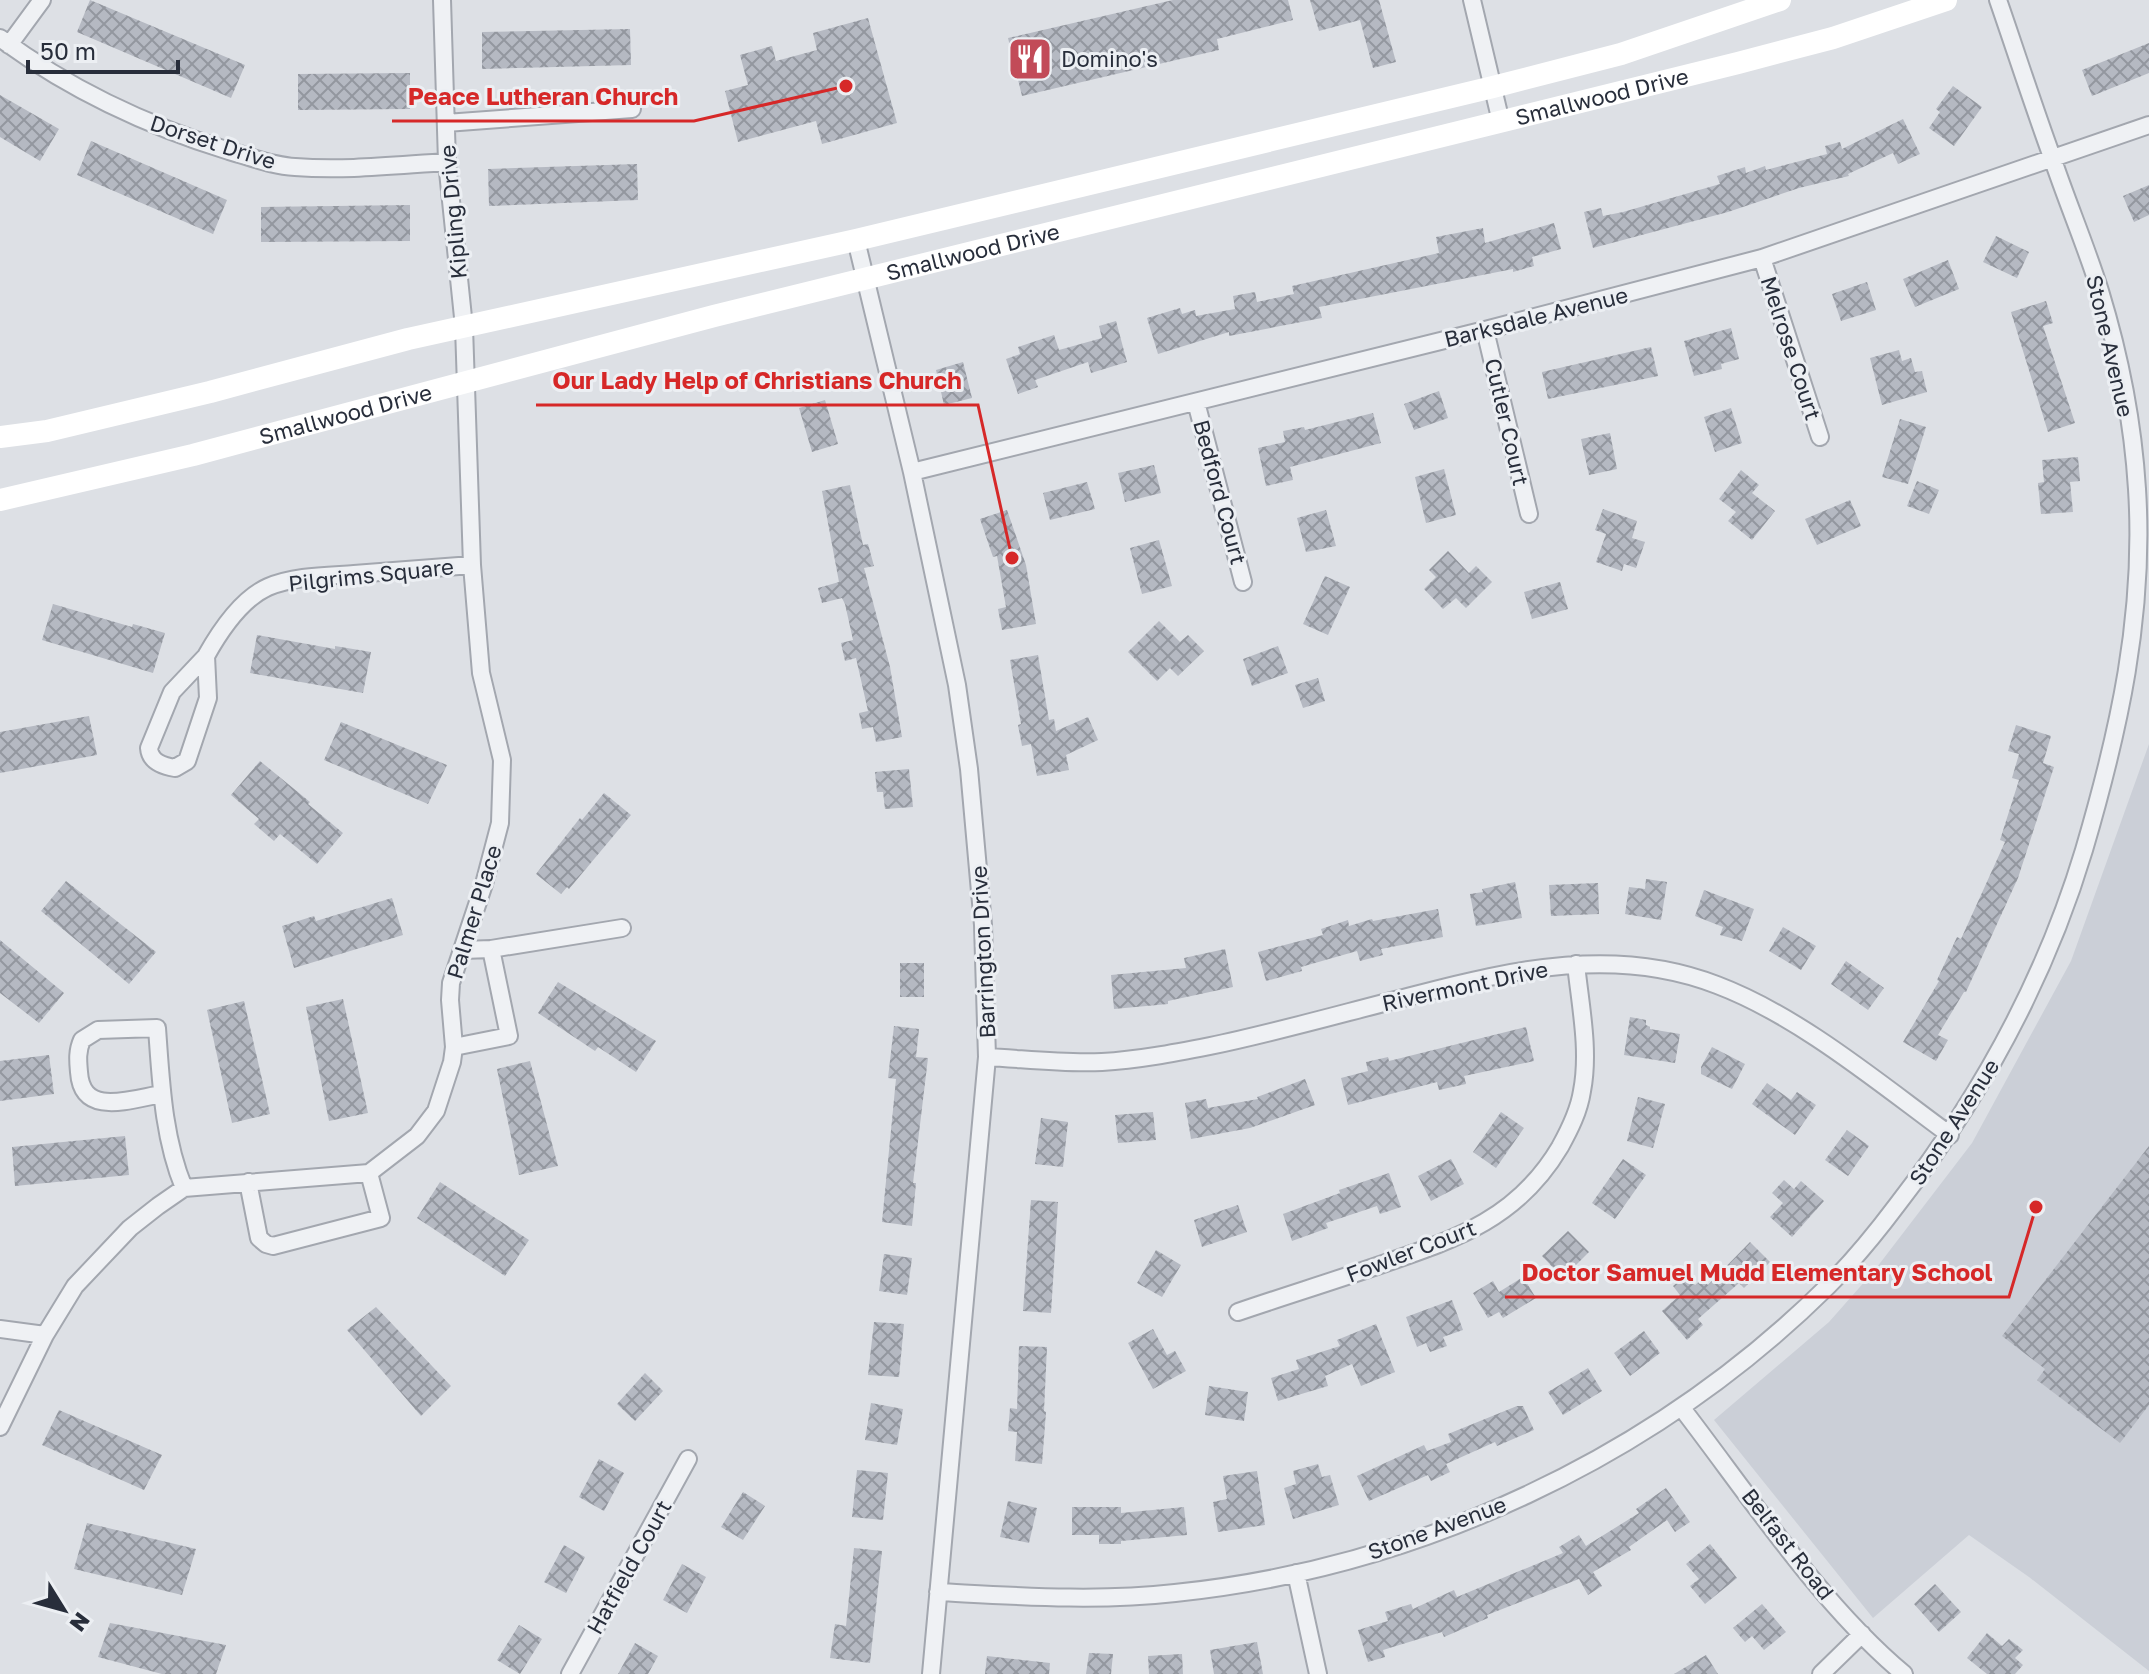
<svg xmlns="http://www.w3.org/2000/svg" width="2149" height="1674" viewBox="0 0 2149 1674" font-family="'Golos Text',sans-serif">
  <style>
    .built { fill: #cbcfd7 }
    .building { fill: url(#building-cross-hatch) }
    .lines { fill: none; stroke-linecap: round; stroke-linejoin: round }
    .minor-casing { stroke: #a3a7af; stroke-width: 20 }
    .minor { stroke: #eff1f4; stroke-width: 16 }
    .secondary { stroke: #fff; stroke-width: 22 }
    .labels { text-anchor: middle; stroke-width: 6; stroke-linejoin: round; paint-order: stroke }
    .poi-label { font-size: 22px; fill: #282e3b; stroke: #eceff3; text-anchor: start }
    .street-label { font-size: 22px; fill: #282e3b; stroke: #eceff3 }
    .leader { fill: none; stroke: #d62828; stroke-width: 3 }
    .callout-dot { fill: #d62828; stroke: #eceff3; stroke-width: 3 }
    .callout-label { font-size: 24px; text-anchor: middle; font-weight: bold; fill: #d62828; stroke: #eceff3; stroke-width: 6; stroke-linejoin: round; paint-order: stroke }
  </style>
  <defs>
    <pattern id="building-cross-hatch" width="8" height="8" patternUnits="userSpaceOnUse" patternTransform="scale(2)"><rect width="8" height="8" fill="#b5b9c2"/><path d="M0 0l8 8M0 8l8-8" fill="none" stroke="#93979f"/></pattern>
  </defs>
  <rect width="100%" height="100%" fill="#dde0e5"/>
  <path class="built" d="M2149,744V1671L2029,1577L1969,1535L1873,1618L1714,1420L1829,1322L1874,1271L1972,1143L2071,961Z"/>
  <path class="building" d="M90,0L245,65L231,98L77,32Z
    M1173,0H1288L1293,20L1217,39L1219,50L1022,96L1008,38Z
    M1310,0H1379L1396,62L1373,68L1360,20L1319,31Z
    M868,18L897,123L822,144L816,121L738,142L725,91L748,85L740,55L772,46L776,61L817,50L813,33Z
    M630,29L631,65L482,69V32Z
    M2149,43V73L2092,96L2082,70Z
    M410,73V109L298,110V74Z
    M1953,86L1982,107L1954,146L1929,128L1940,112L1936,109Z
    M0,95L59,129L40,161L0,137Z
    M1903,119L1920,154L1898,164L1893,153L1848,174L1849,176L1799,188L1728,212L1593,248L1584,212L1601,208L1603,216L1623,212L1720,184L1717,176L1745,167L1746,173L1765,166L1766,170L1827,154L1825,146L1840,142L1842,149Z
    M91,141L227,200L213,234L77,175Z
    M637,164L638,200L489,206L488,169Z
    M2149,185V215L2134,222L2123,196Z
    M410,205V241L261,242V207Z
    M1554,223L1561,249L1532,257L1534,266L1513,272V269L1319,307L1322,318L1229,336V332L1158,354L1147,318L1180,308L1182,314L1195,310L1196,316L1235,309L1233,296L1255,292L1257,302L1294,294L1292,286L1439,253L1436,237L1483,228L1485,243Z
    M1996,236L2029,252L2017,278L1983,262Z
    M1948,260L1959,289L1915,307L1903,279Z
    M1867,282L1876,310L1841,321L1832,294Z
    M2046,301L2053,323L2043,326L2075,423L2048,432L2011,312Z
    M1116,321L1127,362L1091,373L1088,362L1035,380L1038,387L1018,394L1006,359L1020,354L1018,347L1054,335L1059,350L1102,338L1099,326Z
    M1731,328L1739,359L1721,364L1722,369L1694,376L1684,341Z
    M1651,347L1658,376L1548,399L1542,372Z
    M1899,350L1902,361L1911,358L1915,372L1922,371L1927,392L1882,405L1870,358Z
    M963,362L972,398L944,405L936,370Z
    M1439,391L1448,418L1414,430L1404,404Z
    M825,400L838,444L812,452L799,408Z
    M1731,408L1742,443L1715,452L1704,417Z
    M1373,413L1381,443L1290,467L1293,480L1266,486L1258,448L1285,442L1283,431L1304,427L1305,430Z
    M1900,419L1926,427L1908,484L1882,477Z
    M1610,433L1617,469L1589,475L1581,439Z
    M2078,457L2080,481L2070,482L2073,512L2041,514L2038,483L2044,482L2042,460Z
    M1154,465L1161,493L1125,502L1118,473Z
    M1444,469L1456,515L1426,523L1415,477Z
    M1741,470L1759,485L1752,493L1775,511L1752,540L1728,521L1736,512L1719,499Z
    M1917,481L1939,490L1929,514L1907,506Z
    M1087,482L1095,509L1050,520L1043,493Z
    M850,485L863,545L868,544L874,566L864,568L890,667L902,737L876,742L873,727L862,729L859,713L868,711L856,658L845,661L841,643L853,640L845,604L842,598L822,603L818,588L839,582L822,491Z
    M1850,500L1861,526L1817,545L1805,519Z
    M1603,509L1637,521L1632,538L1645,542L1636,568L1624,564L1622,571L1596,562L1606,534L1595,530Z
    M1007,510L1026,565L1036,624L1002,630L998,609L1006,607L997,556L993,557L980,519Z
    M1326,510L1336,546L1306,552L1297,518Z
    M1159,540L1172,586L1142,594L1130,548Z
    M1448,551L1469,573L1476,566L1492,582L1466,608L1456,598L1443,609L1424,589L1436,577L1429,570Z
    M1325,576L1350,587L1328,635L1303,624Z
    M1560,582L1568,609L1532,619L1524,592Z
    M53,604L132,627L133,624L165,633L153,673L42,640Z
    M1159,621L1180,642L1188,635L1204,651L1178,676L1170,668L1157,681L1128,652Z
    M257,635L335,649V646L371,652L363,693L250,673Z
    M1278,646L1288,673L1252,686L1243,659Z
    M1038,655L1049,720L1054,719L1056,731L1088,717L1098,740L1066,755L1069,770L1037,776L1031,744L1022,746L1018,725L1021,724L1010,660Z
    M1318,678L1325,701L1303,708L1295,685Z
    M89,716L97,755L0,773V732Z
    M341,722L447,765L428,804L324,760Z
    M2016,725L2051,736L2043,763L2054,767L2018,878L1966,992H1964L1938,1035L1948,1040L1936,1061L1903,1042L1939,981L1937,980L1957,937L1961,939L2005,842L2000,840L2019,780L2012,778L2019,754L2008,751Z
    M260,761L310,802L308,804L343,833L317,864L280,834L274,841L254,824L259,819L231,795Z
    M909,769L913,807L885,809L883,792H877L875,772Z
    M604,793L631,815L569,889L567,887L561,894L536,874L580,818L582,820Z
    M1646,879L1667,882L1661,920L1625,914L1629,887L1645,889Z
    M66,881L156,952L129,984L41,911Z
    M1515,882L1522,918L1476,926L1470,894L1483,892L1482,889Z
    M1598,883L1599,914L1551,916L1549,885Z
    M1704,890L1754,909L1742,941L1720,935L1723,927L1695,916Z
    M392,898L403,935L294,968L282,926L314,916L316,921Z
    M1438,909L1443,937L1381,949L1383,955L1360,961L1357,951L1301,967L1302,971L1266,981L1258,952L1323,935L1321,929L1348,920L1349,926L1372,919L1373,921Z
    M1783,927L1816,946L1801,970L1769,951Z
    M0,940L64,993L39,1023L0,993Z
    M1225,949L1233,987L1168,1001V1004L1114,1009L1111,975L1186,968L1184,958Z
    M1846,961L1884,988L1868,1010L1831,984Z
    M900,963H924V997H900Z
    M558,982L656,1041L636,1072L598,1047L595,1051L538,1013Z
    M343,999L368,1113L329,1121L306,1007Z
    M244,1001L270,1114L232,1123L207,1010Z
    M1630,1017L1646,1020V1025L1650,1027V1029L1680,1034L1675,1063L1624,1055Z
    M894,1026L919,1029L916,1057L928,1058L913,1183H916L912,1226L882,1222L896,1079L888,1078Z
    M1526,1027L1534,1061L1464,1076L1466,1084L1439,1090L1437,1082L1348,1105L1341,1078L1368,1071L1366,1062L1388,1057L1389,1061Z
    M1712,1047L1745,1064L1732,1089L1701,1074V1067Z
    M49,1055L54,1094L0,1101V1061Z
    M530,1061L558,1166L519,1175L497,1069Z
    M1305,1079L1315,1105L1250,1128L1191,1139L1185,1103L1206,1099L1208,1108L1258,1099L1257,1097Z
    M1767,1083L1791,1100L1797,1092L1816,1105L1795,1135L1752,1104Z
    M1638,1097L1665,1104L1653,1148L1627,1141Z
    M1153,1112L1156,1140L1118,1143L1115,1115Z
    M1501,1112L1524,1128L1496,1168L1473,1152Z
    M1041,1118L1068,1122L1063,1167L1035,1164Z
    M1847,1130L1869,1146L1848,1176L1825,1160Z
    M125,1136L129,1175L15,1186L12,1147Z
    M2149,1146V1405L2120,1443L2037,1380L2045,1369L2002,1336Z
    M1451,1159L1464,1184L1431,1201L1418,1176Z
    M1623,1159L1646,1175L1615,1219L1592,1203Z
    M1389,1173L1401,1207L1380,1214L1377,1206L1326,1223L1328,1228L1292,1241L1283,1214L1340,1193L1339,1190Z
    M1784,1180L1794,1189L1801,1181L1824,1201L1792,1237L1770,1217L1783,1203L1772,1193Z
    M440,1182L529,1240L505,1276L417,1218Z
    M1031,1200L1058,1202L1051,1313L1023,1311Z
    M1238,1205L1247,1232L1202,1247L1194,1220Z
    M1568,1231L1589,1252L1563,1278L1542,1256Z
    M1750,1242L1770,1262L1744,1288L1739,1283L1698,1319L1703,1325L1687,1340L1662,1311L1680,1295L1673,1286L1686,1275L1695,1285L1702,1279L1708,1285Z
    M1156,1250L1181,1265L1162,1297L1137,1283Z
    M884,1254L912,1258L907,1295L879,1291Z
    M1523,1277L1536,1298L1503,1318L1499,1312L1488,1318L1473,1293L1493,1281L1499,1292Z
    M1452,1300L1463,1330L1443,1337L1447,1346L1430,1352L1426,1343L1417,1347L1406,1317Z
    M376,1307L451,1386L421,1416L347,1330Z
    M874,1322L904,1324L899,1377L868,1375Z
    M1376,1324L1395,1372L1361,1386L1352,1364L1325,1376L1328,1386L1278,1401L1271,1378L1299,1369L1296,1360L1340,1346L1337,1340Z
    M1153,1329L1167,1355L1175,1351L1186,1371L1153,1389L1128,1343Z
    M1644,1331L1660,1353L1630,1376L1614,1353Z
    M1019,1346L1047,1347L1044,1411L1046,1412L1042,1464L1015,1461L1017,1432L1008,1431L1010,1408L1017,1409Z
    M1588,1368L1602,1391L1563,1415L1548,1392Z
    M645,1373L663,1391L635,1421L617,1404Z
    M1209,1386L1248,1392L1244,1421L1205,1415Z
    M871,1403L903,1409L897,1445L865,1440Z
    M1517,1406H1523L1534,1430L1497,1446L1495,1442L1446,1464L1450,1472L1431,1481L1428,1475L1369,1501L1357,1476L1424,1445L1427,1451L1451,1442L1448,1434Z
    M59,1410L162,1455L144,1490L42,1445Z
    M599,1459L624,1473L604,1511L579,1497Z
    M1318,1464L1322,1477L1330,1475L1339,1505L1293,1519L1284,1488L1296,1484L1293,1471Z
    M857,1470L888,1473L883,1520L852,1517Z
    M1257,1471L1265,1525L1218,1532L1213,1502L1227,1499L1223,1476Z
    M1666,1488L1690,1522L1675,1532L1667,1520L1629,1547L1631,1550L1593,1572L1602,1586L1588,1595L1579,1579L1487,1615L1488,1618L1444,1637L1442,1632L1383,1650L1385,1657L1368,1662L1358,1630L1388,1621L1385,1612L1411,1604L1413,1609L1454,1590L1457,1597L1563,1553L1559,1547L1579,1535L1586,1546L1639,1513L1636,1509Z
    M743,1492L765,1506L743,1540L721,1527Z
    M1008,1501L1037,1508L1029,1543L1000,1537Z
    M1072,1507H1121V1513L1184,1507L1187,1535L1121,1541V1544H1099V1535H1072Z
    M87,1523L196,1549L182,1595L74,1569Z
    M1710,1544L1737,1578L1705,1604L1690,1586L1699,1579L1686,1564Z
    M564,1545L585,1557L566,1593L544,1582Z
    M854,1548L882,1551L870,1663L830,1658L835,1624L846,1626Z
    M682,1564L706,1577L687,1613L663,1600Z
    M1935,1584L1961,1612L1939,1632L1914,1604Z
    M1762,1604L1786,1632L1764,1650L1752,1636L1745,1642L1733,1628Z
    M110,1623L226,1645L216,1674H162L98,1657Z
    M519,1625L542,1639L520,1674L497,1660Z
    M1987,1633L2002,1646L2009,1639L2023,1650L2015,1658L2023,1665L2015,1674H1987L1967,1658Z
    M1257,1642L1263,1674H1214L1210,1650Z
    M635,1643L658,1656L648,1674H618Z
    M1089,1653L1113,1654L1111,1674H1086Z
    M1182,1654L1183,1674H1149L1148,1656Z
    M1706,1655L1718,1674H1674Z
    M987,1656L1050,1663L1049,1674H985Z"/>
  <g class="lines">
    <g class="minor-casing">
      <path id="minor" d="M1472,0L1501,122
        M0,38C69,89 148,126 229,151C251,157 272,166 295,167C345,171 397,165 447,162
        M9,45L42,0
        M446,123L632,109
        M856,240L912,472L957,685L969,769L983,925L987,1057L931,1674
        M1762,258L1820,437
        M1485,330L1529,514
        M1196,402L1243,582
        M912,472L1485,330L1762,258L2149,125
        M206,656C220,631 241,599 268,587C294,576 326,576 354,574C394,571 433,568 472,565
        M206,656L208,698L187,761L175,768C163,766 150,762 149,748L172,692Z
        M463,950L491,949L622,928
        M454,1047L509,1036L491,949
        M987,1057C1025,1059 1064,1064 1102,1062C1138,1060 1174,1053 1210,1046C1278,1032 1347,1012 1415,995C1514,969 1617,946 1717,985C1799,1016 1879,1083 1950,1135
        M162,1094C131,1099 82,1118 79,1072C78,1061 77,1051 82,1040L98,1030L157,1028C161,1082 163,1137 184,1188
        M248,1182L259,1238L266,1244L273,1246L381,1218L369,1173
        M1238,1312C1282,1297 1327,1283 1371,1268C1449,1241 1515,1223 1560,1147C1570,1129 1579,1111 1582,1091C1590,1050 1580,1004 1576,964
        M0,1329L45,1335
        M1681,1407C1748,1494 1820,1604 1904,1674
        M0,1427L45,1335L75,1286L130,1228L158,1206L184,1188L369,1173L417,1136L436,1111L452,1062L454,1047L450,1000L451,983L484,884L500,823L502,760L481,673L472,565L464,327L447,162L442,0
        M1296,1573L1318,1674
        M938,1592C1016,1596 1096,1602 1175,1593C1418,1568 1654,1458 1828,1286C1853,1261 1876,1233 1897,1205C1980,1098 2045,980 2084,850C2119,731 2145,615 2137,489C2133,424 2119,353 2100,291C2086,246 2067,202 2052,157C2033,105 2016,52 1998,0
        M570,1674L688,1459
        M1821,1674L1862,1634"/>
    </g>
    <use href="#minor" class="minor"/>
    <g class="secondary">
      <path d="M0,437L47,431L210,392L408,339L856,240L1493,87L1621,54L1780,0"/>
      <path id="s1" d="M0,500L193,455L714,316L1738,63L1833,38L1946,0"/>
    </g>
  </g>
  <defs>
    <g id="restaurant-square" transform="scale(2.3)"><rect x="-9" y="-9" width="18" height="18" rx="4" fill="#c24b58" stroke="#eceff3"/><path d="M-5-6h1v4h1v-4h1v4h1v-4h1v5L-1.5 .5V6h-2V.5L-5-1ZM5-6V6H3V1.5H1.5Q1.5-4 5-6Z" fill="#fff"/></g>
  </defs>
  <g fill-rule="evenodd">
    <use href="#restaurant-square" x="1030" y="59"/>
  </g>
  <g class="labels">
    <g class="poi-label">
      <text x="1061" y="67">Domino's</text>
    </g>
    <g class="street-label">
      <text dy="8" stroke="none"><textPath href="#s1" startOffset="1652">Smallwood Drive</textPath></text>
      <text transform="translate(213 142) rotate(18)" y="8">Dorset Drive</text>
      <text transform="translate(453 212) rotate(-95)" y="8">Kipling Drive</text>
      <text dy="8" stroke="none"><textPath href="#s1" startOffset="1004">Smallwood Drive</textPath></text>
      <text transform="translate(1536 317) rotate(-14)" y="8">Barksdale Avenue</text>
      <text transform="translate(2110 346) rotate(77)" y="8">Stone Avenue</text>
      <text transform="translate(1791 348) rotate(72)" y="8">Melrose Court</text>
      <text dy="8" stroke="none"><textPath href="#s1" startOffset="356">Smallwood Drive</textPath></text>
      <text transform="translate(1507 422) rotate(77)" y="8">Cutler Court</text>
      <text transform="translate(1220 492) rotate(75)" y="8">Bedford Court</text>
      <text transform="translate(371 575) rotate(-6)" y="8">Pilgrims Square</text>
      <text transform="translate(474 912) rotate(-73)" y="8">Palmer Place</text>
      <text transform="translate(983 952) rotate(-93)" y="8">Barrington Drive</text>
      <text transform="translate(1465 986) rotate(-12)" y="8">Rivermont Drive</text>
      <text transform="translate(1954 1122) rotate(-57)" y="8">Stone Avenue</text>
      <text transform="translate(1411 1251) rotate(-21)" y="8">Fowler Court</text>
      <text transform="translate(1437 1528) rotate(-20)" y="8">Stone Avenue</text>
      <text transform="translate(1788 1544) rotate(52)" y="8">Belfast Road</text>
      <text transform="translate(629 1567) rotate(-61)" y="8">Hatfield Court</text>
    </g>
  </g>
  <path class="leader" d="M846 86L694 121H392M1012 558L978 405H536M2036 1207L2009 1297H1505"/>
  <g class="callout-dot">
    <circle cx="846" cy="86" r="8"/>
    <circle cx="1012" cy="558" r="8"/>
    <circle cx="2036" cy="1207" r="8"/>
  </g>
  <g class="callout-label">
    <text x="543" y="105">Peace Lutheran Church</text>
    <text x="757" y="389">Our Lady Help of Christians Church</text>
    <text x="1757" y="1281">Doctor Samuel Mudd Elementary School</text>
  </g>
  <g transform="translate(64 1610) rotate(127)" stroke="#eceff3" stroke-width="6" paint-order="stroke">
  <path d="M0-6L14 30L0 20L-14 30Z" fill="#282e3b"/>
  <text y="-12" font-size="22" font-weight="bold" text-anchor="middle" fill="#282e3b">N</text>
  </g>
  <path d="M28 60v12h150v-12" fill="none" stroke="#282e3b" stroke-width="4"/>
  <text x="40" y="60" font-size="24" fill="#282e3b" stroke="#eceff3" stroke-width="6" paint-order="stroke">50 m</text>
</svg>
